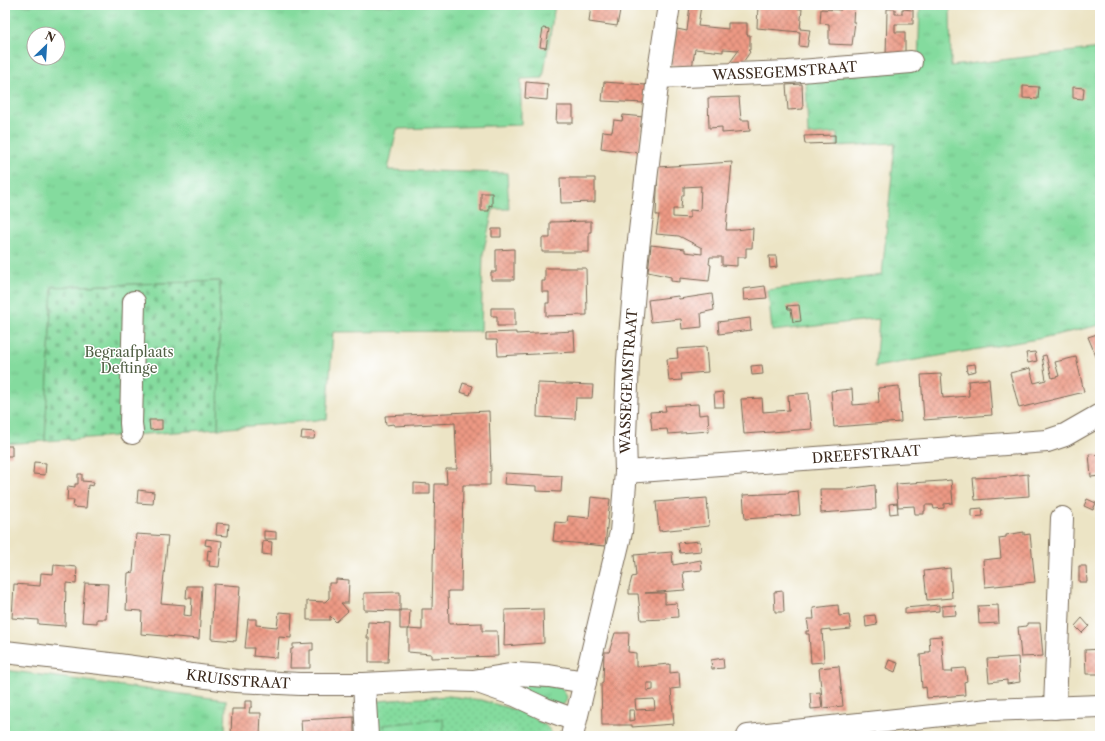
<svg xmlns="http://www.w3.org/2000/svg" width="1105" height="741" viewBox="0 0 1105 741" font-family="'Libre Caslon Text',serif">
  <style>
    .grass { fill: url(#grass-tufts); stroke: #60825e; fill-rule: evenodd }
    .cemetery { fill: url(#cemetery-stones); stroke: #60825e }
    .park { fill: url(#park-dots); stroke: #60825e }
    .pitch { fill: #84db9e; stroke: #60825e }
    .building { fill: url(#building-cross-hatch); fill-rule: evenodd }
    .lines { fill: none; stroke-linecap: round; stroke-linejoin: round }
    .minor-casing { stroke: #796b58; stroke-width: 24 }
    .minor { stroke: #fff; stroke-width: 22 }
    .labels { text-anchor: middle; stroke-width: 3; stroke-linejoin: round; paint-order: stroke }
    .street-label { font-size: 14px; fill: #3b2a1e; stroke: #fff }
    .park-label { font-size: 14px; fill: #515f44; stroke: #fff }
  </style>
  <defs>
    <pattern id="grass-tufts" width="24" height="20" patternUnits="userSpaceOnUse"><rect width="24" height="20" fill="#84db9e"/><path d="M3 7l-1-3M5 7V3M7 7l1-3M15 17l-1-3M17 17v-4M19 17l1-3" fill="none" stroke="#73bc88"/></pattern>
    <pattern id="cemetery-stones" width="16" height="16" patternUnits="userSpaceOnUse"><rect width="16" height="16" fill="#84db9e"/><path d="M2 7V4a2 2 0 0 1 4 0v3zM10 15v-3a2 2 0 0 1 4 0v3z" fill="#73bc88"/></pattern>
    <pattern id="park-dots" width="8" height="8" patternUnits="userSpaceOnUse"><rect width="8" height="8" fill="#84db9e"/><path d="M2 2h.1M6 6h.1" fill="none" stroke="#73bc88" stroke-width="1.8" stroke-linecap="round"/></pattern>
    <pattern id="building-cross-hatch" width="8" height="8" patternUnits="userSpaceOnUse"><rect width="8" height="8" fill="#ed9984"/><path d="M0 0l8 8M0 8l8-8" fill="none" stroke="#c17d6b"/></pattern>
  </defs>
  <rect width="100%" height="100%" fill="#fff"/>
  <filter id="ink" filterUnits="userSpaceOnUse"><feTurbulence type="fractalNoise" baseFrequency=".025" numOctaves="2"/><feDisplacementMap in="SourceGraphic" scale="8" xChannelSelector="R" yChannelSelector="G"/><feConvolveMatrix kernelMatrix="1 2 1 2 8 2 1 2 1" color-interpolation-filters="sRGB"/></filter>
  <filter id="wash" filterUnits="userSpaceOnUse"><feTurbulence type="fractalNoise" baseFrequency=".012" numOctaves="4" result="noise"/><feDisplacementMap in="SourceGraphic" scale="16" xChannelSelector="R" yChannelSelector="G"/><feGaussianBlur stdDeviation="0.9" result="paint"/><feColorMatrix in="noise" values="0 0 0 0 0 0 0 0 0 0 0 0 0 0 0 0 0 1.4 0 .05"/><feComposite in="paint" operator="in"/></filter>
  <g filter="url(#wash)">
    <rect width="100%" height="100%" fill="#ece4c5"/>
    <path class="grass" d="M5,5H555L543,78L521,79V125L397,129L388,170L507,173L509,209H493L483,254L481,331L333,332L327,419L218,429L220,281L52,287L45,441L5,444ZM34,34H58V58H34Z
      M920,5H950L951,66L1100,48V325L1043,338L875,367L879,319L772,331L768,290L882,275L895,143L837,146V133L808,135L806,80L918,66Z
      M5,670L226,700L225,736H5Z
      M518,680L562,688L567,697L565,703L561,706L518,690Z"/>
    <path class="cemetery" d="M220,281L218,429L45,441L52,287Z"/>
    <path class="park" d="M449,696L481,700L523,712L545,725L550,730L551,736H374L373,706L377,701Z"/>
    <path class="pitch" d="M443,719L444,736H384L383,725Z"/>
    <g id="blocks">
      <path class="building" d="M591,5H621L617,26L589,22Z
        M690,5H701L698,26L728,29V23H747V35H750V50H748L750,52L737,71L728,65L739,50L723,49V52L695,49L692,68L671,65L677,29L687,31Z
        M758,5L780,7V5H791V8L802,9L800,29L810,30L807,47L799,46L800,32L757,28Z
        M848,5H854L853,22H855L852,45L829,44V24L820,23L821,9L841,10V6H848Z
        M887,9H895V14H902V9L913,10V24H895V32H905V55L886,58Z
        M543,28L549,29L546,48L540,47Z
        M526,82L548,84L547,100L525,98Z
        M604,82L646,85L645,103L602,101Z
        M802,84L803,109L788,110L786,85Z
        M1023,86L1039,87L1038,99L1023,98Z
        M1073,87L1084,88L1083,99L1073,98Z
        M739,97L741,120H749L750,131L722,133V127L709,128L708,98Z
        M557,106H573V123H556Z
        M623,115L644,117L638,153L601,148L603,131L612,132L614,120L622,121Z
        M835,135V143L805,144L804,136Z
        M732,162L726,230H736L753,228L752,248H746V257H737V266L722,265V257H710L709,264L711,265L709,281L680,278V282L671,281V277L648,272L651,245L685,249V252L702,254V248L679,236L656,234L659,215H656L658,167ZM701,186L700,211L690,210V218L673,217V209H681L682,195H684V187Z
        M560,178H595V202L561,203Z
        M481,193H492V206L489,205V211H481Z
        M591,221V232H589V252H542V238H550V222Z
        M492,229H501V237H492Z
        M514,249V280H491V272H496V250Z
        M769,256H776L777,267L770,268Z
        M545,268H586L587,315L546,316V303H549V292H542V281H545Z
        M765,286L767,298L744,300L743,289Z
        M712,294L714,310L701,313L702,327L682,329L681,319L651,322L648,300L678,296L679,299Z
        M799,305L801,321L793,322L791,309H788L787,306Z
        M491,308H515V326H497V316H491Z
        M750,318L751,330L719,334L718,322Z
        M574,331L575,352L498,356L497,340H486V333L516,332V334Z
        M1100,333V366L1088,337Z
        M706,347L708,372L681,374L682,380L669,381L667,359L678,358L677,349Z
        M1035,352L1037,361L1028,363L1026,353Z
        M1046,355L1052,378L1059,376L1055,362L1076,357L1084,392L1019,408L1010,373L1030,368L1034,383L1046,380L1042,356Z
        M975,364L976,371L967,373L966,365Z
        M762,365L763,374L752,375L751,366Z
        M941,374L943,398L969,396L968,381L989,379L992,415L924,420L921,375Z
        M463,383L473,386L470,395L460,392Z
        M538,383L593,385L592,398H576L575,419L537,417Z
        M899,386L901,422L834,427L831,391L852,389L853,405L879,403L878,388Z
        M723,392L724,407H715L714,393Z
        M809,393L812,429L744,434L741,399L762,398L763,412L789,410L788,395Z
        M698,404L699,415L708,414L709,431L668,434L667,429L652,430L650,412L666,411L665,406Z
        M489,411L491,471H490V485H463L461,591H448L449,624L482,623V631H497L498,656L431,658V654L408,652V629L422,630V609H432L435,484H447L446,469H457L455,423L394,426V424L386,425L385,416Z
        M149,420H162V429L150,430Z
        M302,431L315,432L314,439H301Z
        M5,446H12V456H5Z
        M1089,454L1100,455V476L1091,477Z
        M34,462L46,463L45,475L33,474Z
        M505,473L562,476L561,492L536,491V486L504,484Z
        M78,474H82V481L94,482L93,486L88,485L86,508L73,507L74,500H67L68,486L75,487V484H78Z
        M1028,474L1029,496L975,500L973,478L1000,477Z
        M951,480L953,503L944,504V508L934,509L933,505H925V511H924V514H915L914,506L898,507L896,484L942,481Z
        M414,483L430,484V494H414Z
        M875,485L876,509L821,513L820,489H847Z
        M138,490L154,492L153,504L137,503Z
        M798,491L800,515L745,519L743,495L789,493V492Z
        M591,497L610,499L605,546L553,541L555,522L567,523L568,516L589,518Z
        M707,498L709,526L659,531L656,502Z
        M1087,499L1096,503L1093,510L1084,506Z
        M897,503L898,513L890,514L889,504Z
        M982,508L983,516L971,517V509Z
        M217,523L229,524L228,536L216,535Z
        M264,531L276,532V539H264Z
        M1024,532V535L1030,534L1035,582L985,587L983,560L1001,558L999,538L1006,537V535Z
        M136,534L168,536L161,603L185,605L184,615L191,616L192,598H186L187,586H202L199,639L141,634L142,611L126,610L128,573L133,572Z
        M206,539L222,541L219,567L209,566L210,561H207L208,550L211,551V546L205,545Z
        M263,541L272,542L271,555L262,554Z
        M700,541L701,551L680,553L678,543Z
        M672,552L673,565L701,560L702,570L683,572L685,590L645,593H665V604L677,603L678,617L666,618V619L641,620L638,594H629V588L632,577L636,576L634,555Z
        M54,565L77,567L76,584L66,583L65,626L38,624V620L12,618L14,584L40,586L41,573L53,574Z
        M1079,566H1086L1087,582H1079Z
        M950,568L952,598L927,600L924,571Z
        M336,579L349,580L348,603H341L348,611L336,622L330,616V620H307V601L325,602L329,598V583H336Z
        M85,583L108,584L106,619H97V623L82,622Z
        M214,584L240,586L236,641L211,639Z
        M783,591L784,612H775L774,592Z
        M400,592V611L364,610V593Z
        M838,605L839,616L849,615L851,629L830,631V629L822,630L824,662L811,663L809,634H806V631H809L807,619H814L813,608Z
        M939,605V611L905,614V608Z
        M955,605L956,615L942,616V606Z
        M998,605L999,623L979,624L978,606Z
        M543,609L544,643L504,646L505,610Z
        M400,610H410L409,629H400Z
        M279,612L292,613L291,638L279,637L277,658L253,656L254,648H245L248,619H256V625L277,627Z
        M875,615L877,625L866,627L865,616Z
        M1082,618L1089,626L1082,633L1075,626Z
        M368,622L390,623L388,662H369V638H367Z
        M1027,623H1040L1043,656L1021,657L1018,627L1027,626Z
        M615,633H629L628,652L636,653V667L670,664V673L679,672L680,688L671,689L674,724L632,727V725H602L601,683L603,682L604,652H609ZM647,683H653V690L647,691ZM654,699L655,709L636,710L635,700ZM629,710H634L635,720L629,721Z
        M941,636L944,672H953L952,669L965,668L967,681L964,682L965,695L927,698L926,687L922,688L920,655L926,654L925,652H930L929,637Z
        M313,643V650H310V668H290L291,649H293V644Z
        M1100,649V674H1086L1085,650Z
        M1018,657L1020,682L1007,684V680L989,682L987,659Z
        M723,658L724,668L712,669L711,660Z
        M889,660L898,663L895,672L886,668Z
        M839,666L843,706L823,708L819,668Z
        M820,692L822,708L811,709L810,693Z
        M245,701H252V707H250L249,713H261L260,736H231L232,709H245Z
        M354,717V736H302L301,720Z"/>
    </g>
  </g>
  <g filter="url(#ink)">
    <use href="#blocks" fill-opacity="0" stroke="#796b58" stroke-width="1"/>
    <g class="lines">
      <g class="minor-casing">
        <g id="minor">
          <path id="s1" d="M658,77L788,72L911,62"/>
          <path d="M132,433L131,423L134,302"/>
          <path id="s2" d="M626,472L1047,441L1065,435L1100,415"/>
          <path id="s3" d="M5,652L118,665L236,681L300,684H364L440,680L473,681L516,674L549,676L585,682"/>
          <path d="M478,682L515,695L545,709L575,720"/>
          <path d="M364,684L367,736"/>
          <path d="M1055,708L1062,518"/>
          <path id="s4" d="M572,736L621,532L626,472L625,436L628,360L637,257L658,77L669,5"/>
          <path d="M748,736L988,710L1100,706"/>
        </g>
      </g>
      <use href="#minor" class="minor"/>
    </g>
  </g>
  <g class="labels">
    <g class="street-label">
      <text dy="5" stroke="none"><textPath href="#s1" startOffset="127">WASSEGEMSTRAAT</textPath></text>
      <text dy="5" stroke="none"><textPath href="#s4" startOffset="361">WASSEGEMSTRAAT</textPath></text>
      <text dy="5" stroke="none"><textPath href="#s2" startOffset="241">DREEFSTRAAT</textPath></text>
      <text dy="5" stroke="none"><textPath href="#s3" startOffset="235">KRUISSTRAAT</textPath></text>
    </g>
    <g class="park-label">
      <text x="129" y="357">Begraafplaats<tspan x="129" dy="16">Deftinge</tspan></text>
    </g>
  </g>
  <rect width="1105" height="741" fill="none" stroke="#fff" stroke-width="20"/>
  <g transform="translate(46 46) rotate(25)"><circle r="19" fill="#ffffff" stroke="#b1aaa5"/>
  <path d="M0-3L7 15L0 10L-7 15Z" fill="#1f6fb2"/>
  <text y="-6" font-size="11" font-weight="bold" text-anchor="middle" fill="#3b2a1e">N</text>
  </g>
</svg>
